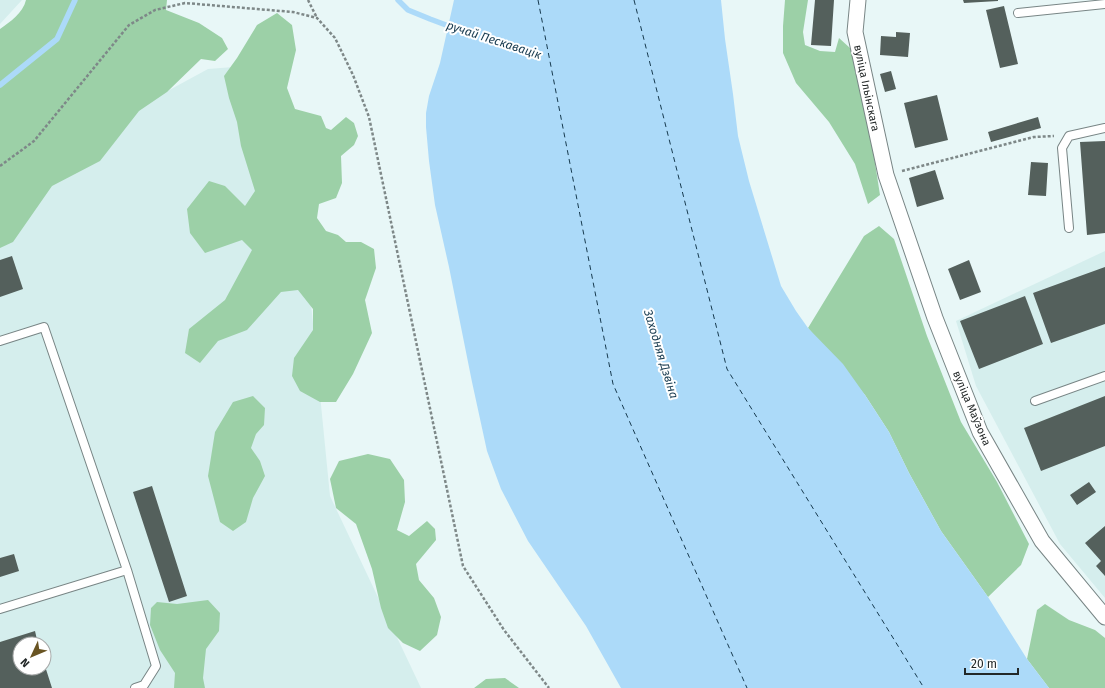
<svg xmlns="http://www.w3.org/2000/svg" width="1105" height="688" viewBox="0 0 1105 688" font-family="'Fira Sans',sans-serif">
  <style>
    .built { fill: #d5eeed; fill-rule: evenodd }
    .green { fill: #9cd0a7 }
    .water { fill: #acdaf9 }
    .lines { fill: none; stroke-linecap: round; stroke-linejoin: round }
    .stream { stroke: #acdaf9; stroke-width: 5.5 }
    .ferry { stroke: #173a4f; stroke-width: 1; stroke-dasharray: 5 4; stroke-linecap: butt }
    .building { fill: #54605c }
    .lane-casing { stroke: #788585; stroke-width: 10 }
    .street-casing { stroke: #788585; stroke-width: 17 }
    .path { stroke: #7e8888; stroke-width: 2.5; stroke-dasharray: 3 2; stroke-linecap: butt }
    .lane { stroke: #fff; stroke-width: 8 }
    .street { stroke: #fff; stroke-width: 15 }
    .labels { text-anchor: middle; stroke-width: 4; stroke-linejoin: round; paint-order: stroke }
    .street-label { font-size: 11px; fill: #232828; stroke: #fff }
    .water-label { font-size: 12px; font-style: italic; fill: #173a4f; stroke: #fff }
  </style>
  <rect width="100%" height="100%" fill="#e8f7f7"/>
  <path class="built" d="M0,0H22L0,24Z
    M246,66L293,121L330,496L421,688H0V182L208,69ZM20,644H44V668H20Z
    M1105,251V598L1060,544L976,386L956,321Z"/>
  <path class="green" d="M26,0H167L166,10L199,23L222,38L228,49L215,61L201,59L167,92L139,111L100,161L52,186L13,242L0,248V29C10,22 23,13 26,0Z
    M785,0H808L803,32L805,45L820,51L835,52L839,38L850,48L863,86L880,195L868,204L855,164L829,122L796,83L783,53V26Z
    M277,13L292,25L296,50L287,88L295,109L321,116L326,128L331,130L346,117L354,123L358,136L354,145L341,156L342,183L336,198L319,204L317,218L326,231L338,235L346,242H361L374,249L376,268L365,300L372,333L353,374L336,402H320L300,391L292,376L294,358L313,330V309L298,290L281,292L247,330L218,341L200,363L185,353L189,329L225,300L252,250L242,240L205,253L190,233L187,209L209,181L225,186L245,206L255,191L241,146L237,122L229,98L224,76L237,58L257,25Z
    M879,226L894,239L927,336L961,422L997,482L1029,544L1021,565L988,597L941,531L909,473L889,432L865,395L808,328L864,236Z
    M253,396L265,408L264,425L256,434L251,448L260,461L265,476L253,498L246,522L233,531L220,522L208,476L215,432L233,402Z
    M368,454L390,459L404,480L405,502L397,530L409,536L427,521L435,529L436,540L416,564L419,580L434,598L441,617L437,635L420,651L403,643L388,628L381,608L372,569L356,524L336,508L330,479L339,461Z
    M208,600L220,613L219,631L206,649L203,678L205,688H174L175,673L160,650L150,625L151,608L157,602L177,604Z
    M1045,604L1069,620L1095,630L1105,638V688H1049L1027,659L1037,610Z
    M505,678L519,688H474L486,679Z"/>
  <path class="water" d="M454,0H721L725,39L733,94L738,136L749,181L781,286L796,311L808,328L843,364L865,395L889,432L909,473L941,531L988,597L1027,659L1049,688H621L586,626L528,541L501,489L487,451L472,382L449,267L435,205L429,161L426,127V113L429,96L440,63Z"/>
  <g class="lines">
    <path class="stream" d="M398,0L408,10L430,19L454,28
      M0,85L57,39L75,0"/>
    <path class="ferry" d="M538,0L613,384L747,688
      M634,0L727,369L924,688"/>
  </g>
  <path class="building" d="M815,0H834L831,46L811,45Z
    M963,0H998V1L964,3Z
    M1004,6L1018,64L1000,68L986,10Z
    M896,32L910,33L908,57L880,55L881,36L896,37Z
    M891,71L896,89L885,92L880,74Z
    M937,95L948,140L915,148L904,103Z
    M1038,117L1041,128L991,142L988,132Z
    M1105,141V233L1087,235L1080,142Z
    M1031,162L1048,163L1046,196L1028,195Z
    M935,170L944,199L917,207L909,178Z
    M12,256L23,289L0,297V260Z
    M969,260L981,292L960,300L948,269Z
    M1105,267V324L1051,343L1033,293Z
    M1025,296L1043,344L979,369L960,321Z
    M1105,396V446L1041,471L1024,428Z
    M1089,482L1096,492L1077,505L1070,495Z
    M152,486L187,596L169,602L133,492Z
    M1105,526V576L1096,566L1101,561L1085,543Z
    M14,554L19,571L0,577V558Z
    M35,631L38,644H20V668H44V663L52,688H0V642Z"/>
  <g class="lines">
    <g class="lane-casing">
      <path id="lane" d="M1018,13L1105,4
        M1069,228L1062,148L1069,136L1105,128
        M0,341L44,327L127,570L156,666L144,685L135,688
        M1035,401L1105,376
        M0,609L127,570"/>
    </g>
    <g class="street-casing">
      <path id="street" d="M858,0L855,32L886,175L935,318L980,432L1042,541L1105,617"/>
    </g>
    <path class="path" d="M308,0L317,18
      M0,166L34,141L129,25L155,10L185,3L293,12L317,18L335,38L353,75L369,117L463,566L504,630L549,688
      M902,171L1034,137L1054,136"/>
    <use href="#lane" class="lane"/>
    <use href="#street" class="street"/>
  </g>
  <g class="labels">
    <g class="street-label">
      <text transform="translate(867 88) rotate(78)" y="4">вуліца Ільінскага</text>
      <text transform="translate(972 408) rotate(67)" y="4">вуліца Маўзона</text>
    </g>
    <g class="water-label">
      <text transform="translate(494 40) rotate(18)" y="4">ручай Пескавацік</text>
      <text transform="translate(661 354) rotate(73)" y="4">Заходняя Дзвіна</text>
    </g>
  </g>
  <g transform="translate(32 656) rotate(226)"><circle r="19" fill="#ffffff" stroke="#a7a9a9"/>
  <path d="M0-3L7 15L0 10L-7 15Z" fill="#695423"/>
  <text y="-6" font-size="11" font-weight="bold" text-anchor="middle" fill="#232828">N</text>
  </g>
  <path d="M965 668v6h53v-6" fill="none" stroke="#232828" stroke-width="2"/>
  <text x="971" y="668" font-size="12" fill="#232828" stroke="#ffffff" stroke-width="3" paint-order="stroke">20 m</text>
</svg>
